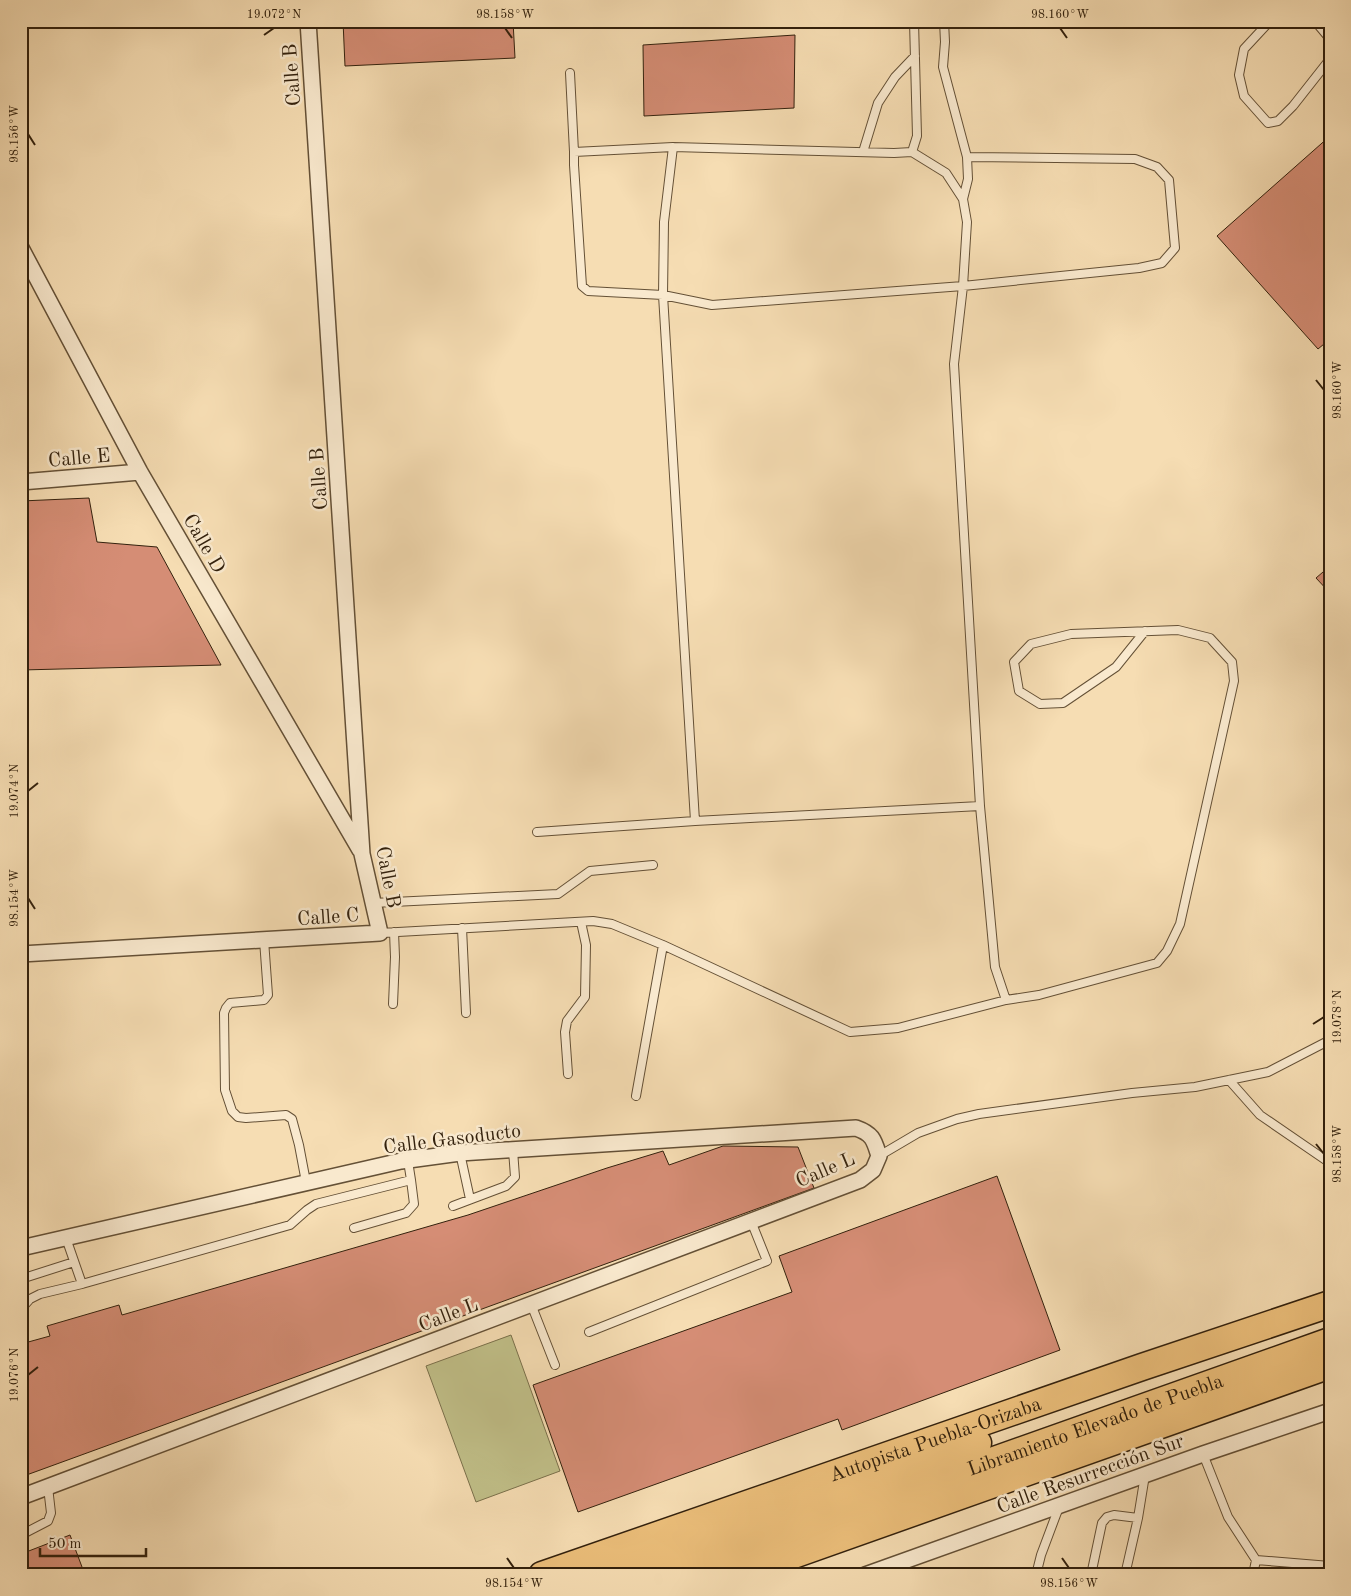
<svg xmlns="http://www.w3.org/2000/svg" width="1351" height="1596" viewBox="0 0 1351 1596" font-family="'Old Standard TT',serif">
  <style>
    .green { fill: #c1c089; stroke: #7a704b }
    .building { fill: #d58d75; stroke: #33210d }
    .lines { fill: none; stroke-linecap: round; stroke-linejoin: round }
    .lane-casing { stroke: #645036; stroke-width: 10 }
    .street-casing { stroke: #645036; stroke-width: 18 }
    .highway-casing { stroke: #33210d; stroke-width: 29 }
    .lane { stroke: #f9e9ce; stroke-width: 8 }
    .street { stroke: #f9e9ce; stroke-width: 15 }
    .highway { stroke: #ebbe7a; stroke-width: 26 }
    .ticks { fill: none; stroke: #33210d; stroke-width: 2 }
    .labels { text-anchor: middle; stroke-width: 5; stroke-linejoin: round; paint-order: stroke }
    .street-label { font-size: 20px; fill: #33210d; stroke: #f9e9ce }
    .neatline { fill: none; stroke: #33210d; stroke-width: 2 }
    .ticks-label { font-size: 12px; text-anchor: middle; fill: #33210d }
  </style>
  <rect width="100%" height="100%" fill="#f6ddb3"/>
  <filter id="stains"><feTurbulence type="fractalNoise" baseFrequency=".004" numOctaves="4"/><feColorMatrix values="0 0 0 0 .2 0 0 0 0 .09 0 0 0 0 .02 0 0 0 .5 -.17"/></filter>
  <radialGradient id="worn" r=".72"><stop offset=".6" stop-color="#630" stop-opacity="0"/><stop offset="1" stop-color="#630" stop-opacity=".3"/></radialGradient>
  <path class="green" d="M511,1335L560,1471L476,1502L426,1366Z"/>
  <path class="building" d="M343,21H513L515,58L345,66Z
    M795,35L794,108L644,116L643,45Z
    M1330,136V339L1318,349L1217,236Z
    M89,498L97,542L157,547L221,665L21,670V501Z
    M1330,566V593L1316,578Z
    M723,1146L798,1147L814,1188L21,1477V1344L50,1336L47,1326L119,1305L122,1315L468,1215L607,1168L663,1151L669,1165Z
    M997,1176L1060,1350L842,1430L838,1419L578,1512L533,1385L792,1292L779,1256Z
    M70,1535L85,1575H21V1554Z"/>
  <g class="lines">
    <g class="lane-casing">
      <path id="lane" d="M914,21L917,136L912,152L894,153L673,147L664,222L663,295L712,305L963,286L1139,268L1162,263L1175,248L1169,180L1157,167L1135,159L967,157
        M944,21L945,42L943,67L967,157L968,179L963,199
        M1270,21L1244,49L1239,75L1244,96L1268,123L1278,121L1293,106L1330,59
        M1315,21L1330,39
        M570,73L574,152
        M673,147L574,152V165L582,286L588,291L663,295L695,821
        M863,152L878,103L895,77L915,56
        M912,152L946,173L963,199L967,222L963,286L954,364L980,806L995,967L1006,1000L1039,995L1157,963L1167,951L1180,924L1234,681L1232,662L1210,638L1178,630L1071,634L1031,644L1014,662L1019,691L1040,704L1063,703L1116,667L1145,631
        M1330,416L1328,421L1330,435
        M537,832L695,821L980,806
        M373,903L558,894L590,871L653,865
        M462,928L466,1013
        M380,933L593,921L612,924L663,945L850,1032L898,1028L1006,1000
        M264,940L268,995L264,1000L230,1003L226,1008L224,1013L225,1090L232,1111L238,1117L246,1118L286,1115L292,1119L299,1145L306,1182
        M393,1004L395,957L394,932
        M568,1074L565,1032L567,1021L585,997L586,945L581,922
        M1229,1080L1260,1115L1330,1163
        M636,1096L663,945
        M460,1153L470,1199
        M879,1156L918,1133L957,1119L979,1114L1132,1093L1195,1087L1268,1072L1330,1040
        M453,1206L506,1186L515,1177L513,1150
        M354,1228L406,1213L414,1204L411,1180
        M66,1238L82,1284L290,1225L307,1210L316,1204L411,1180L408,1161
        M21,1279L74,1262
        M531,1304L555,1365
        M21,1309L30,1299L40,1294L82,1284
        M589,1332L767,1261L751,1221
        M1203,1454L1228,1517L1256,1560L1330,1566
        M21,1535L48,1521L51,1513L48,1487
        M1036,1575L1041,1555L1059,1507
        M1091,1575L1102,1523L1107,1517L1114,1515L1138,1518
        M1125,1575L1138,1518L1145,1475
        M1253,1575L1256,1560"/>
    </g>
    <g class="street-casing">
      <path id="street" d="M21,248L140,472L360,850
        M21,482L140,472
        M21,954L380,933L362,854L308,21
        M21,1248L401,1161L460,1153L856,1128C873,1134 874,1140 879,1156L873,1170L860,1180L21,1497
        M865,1575L1203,1454L1330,1411"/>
    </g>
    <g class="highway-casing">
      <g id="highway">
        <path id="s1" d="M542,1575L1142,1367L1330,1304"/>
        <path d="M607,1575L857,1487L978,1443"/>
        <path id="s2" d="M670,1575L1330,1341"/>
        <path d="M737,1575L1330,1365"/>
      </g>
    </g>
    <use href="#lane" class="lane"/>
    <use href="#street" class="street"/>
    <use href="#highway" class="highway"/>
  </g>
  <path class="ticks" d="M505,28L512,38M1060,28L1067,38M264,35L274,28M28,134L35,145M1316,380L1324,390M28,791L38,783M28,898L35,909M1313,1024L1324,1017M1316,1144L1324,1154M28,1375L38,1367M507,1558L514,1568M1062,1558L1069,1568"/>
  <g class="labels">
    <g class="street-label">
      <text transform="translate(291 75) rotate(-94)" y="7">Calle B</text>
      <text transform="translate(79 457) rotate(-5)" y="7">Calle E</text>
      <text transform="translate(318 479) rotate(-94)" y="7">Calle B</text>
      <text transform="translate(205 543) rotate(60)" y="7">Calle D</text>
      <text transform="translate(389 877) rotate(79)" y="7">Calle B</text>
      <text transform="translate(328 916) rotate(-4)" y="7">Calle C</text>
      <text transform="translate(452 1138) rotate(-7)" y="7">Calle Gasoducto</text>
      <text transform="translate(825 1169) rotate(-23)" y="7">Calle L</text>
      <text transform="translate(448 1314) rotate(-21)" y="7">Calle L</text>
      <text dy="7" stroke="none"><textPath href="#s2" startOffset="451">Libramiento Elevado de Puebla</textPath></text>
      <text dy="7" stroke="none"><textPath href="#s1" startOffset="416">Autopista Puebla-Orizaba</textPath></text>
      <text transform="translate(1090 1473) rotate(-20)" y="7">Calle Resurrección Sur</text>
    </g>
  </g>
  <rect width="1351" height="1596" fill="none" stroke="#f6ddb3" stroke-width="55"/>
  <path d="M40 1548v8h106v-8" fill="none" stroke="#33210d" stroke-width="2.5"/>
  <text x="48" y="1548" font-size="15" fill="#33210d" stroke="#f9e9ce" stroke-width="4" paint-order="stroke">50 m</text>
  <rect x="28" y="28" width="1296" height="1540" class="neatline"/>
  <g class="ticks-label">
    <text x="274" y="18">19.072°N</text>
    <text x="505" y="18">98.158°W</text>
    <text x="1060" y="18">98.160°W</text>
    <text transform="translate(14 134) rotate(-90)" y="4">98.156°W</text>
    <text transform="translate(1337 390) rotate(-90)" y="4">98.160°W</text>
    <text transform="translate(14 791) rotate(-90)" y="4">19.074°N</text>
    <text transform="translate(14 898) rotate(-90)" y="4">98.154°W</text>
    <text transform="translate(1337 1017) rotate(-90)" y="4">19.078°N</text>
    <text transform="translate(1337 1154) rotate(-90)" y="4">98.158°W</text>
    <text transform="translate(14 1375) rotate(-90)" y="4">19.076°N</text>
    <text x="514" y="1587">98.154°W</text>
    <text x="1069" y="1587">98.156°W</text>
  </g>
  <rect width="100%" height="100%" filter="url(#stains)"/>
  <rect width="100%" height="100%" fill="url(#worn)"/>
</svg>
